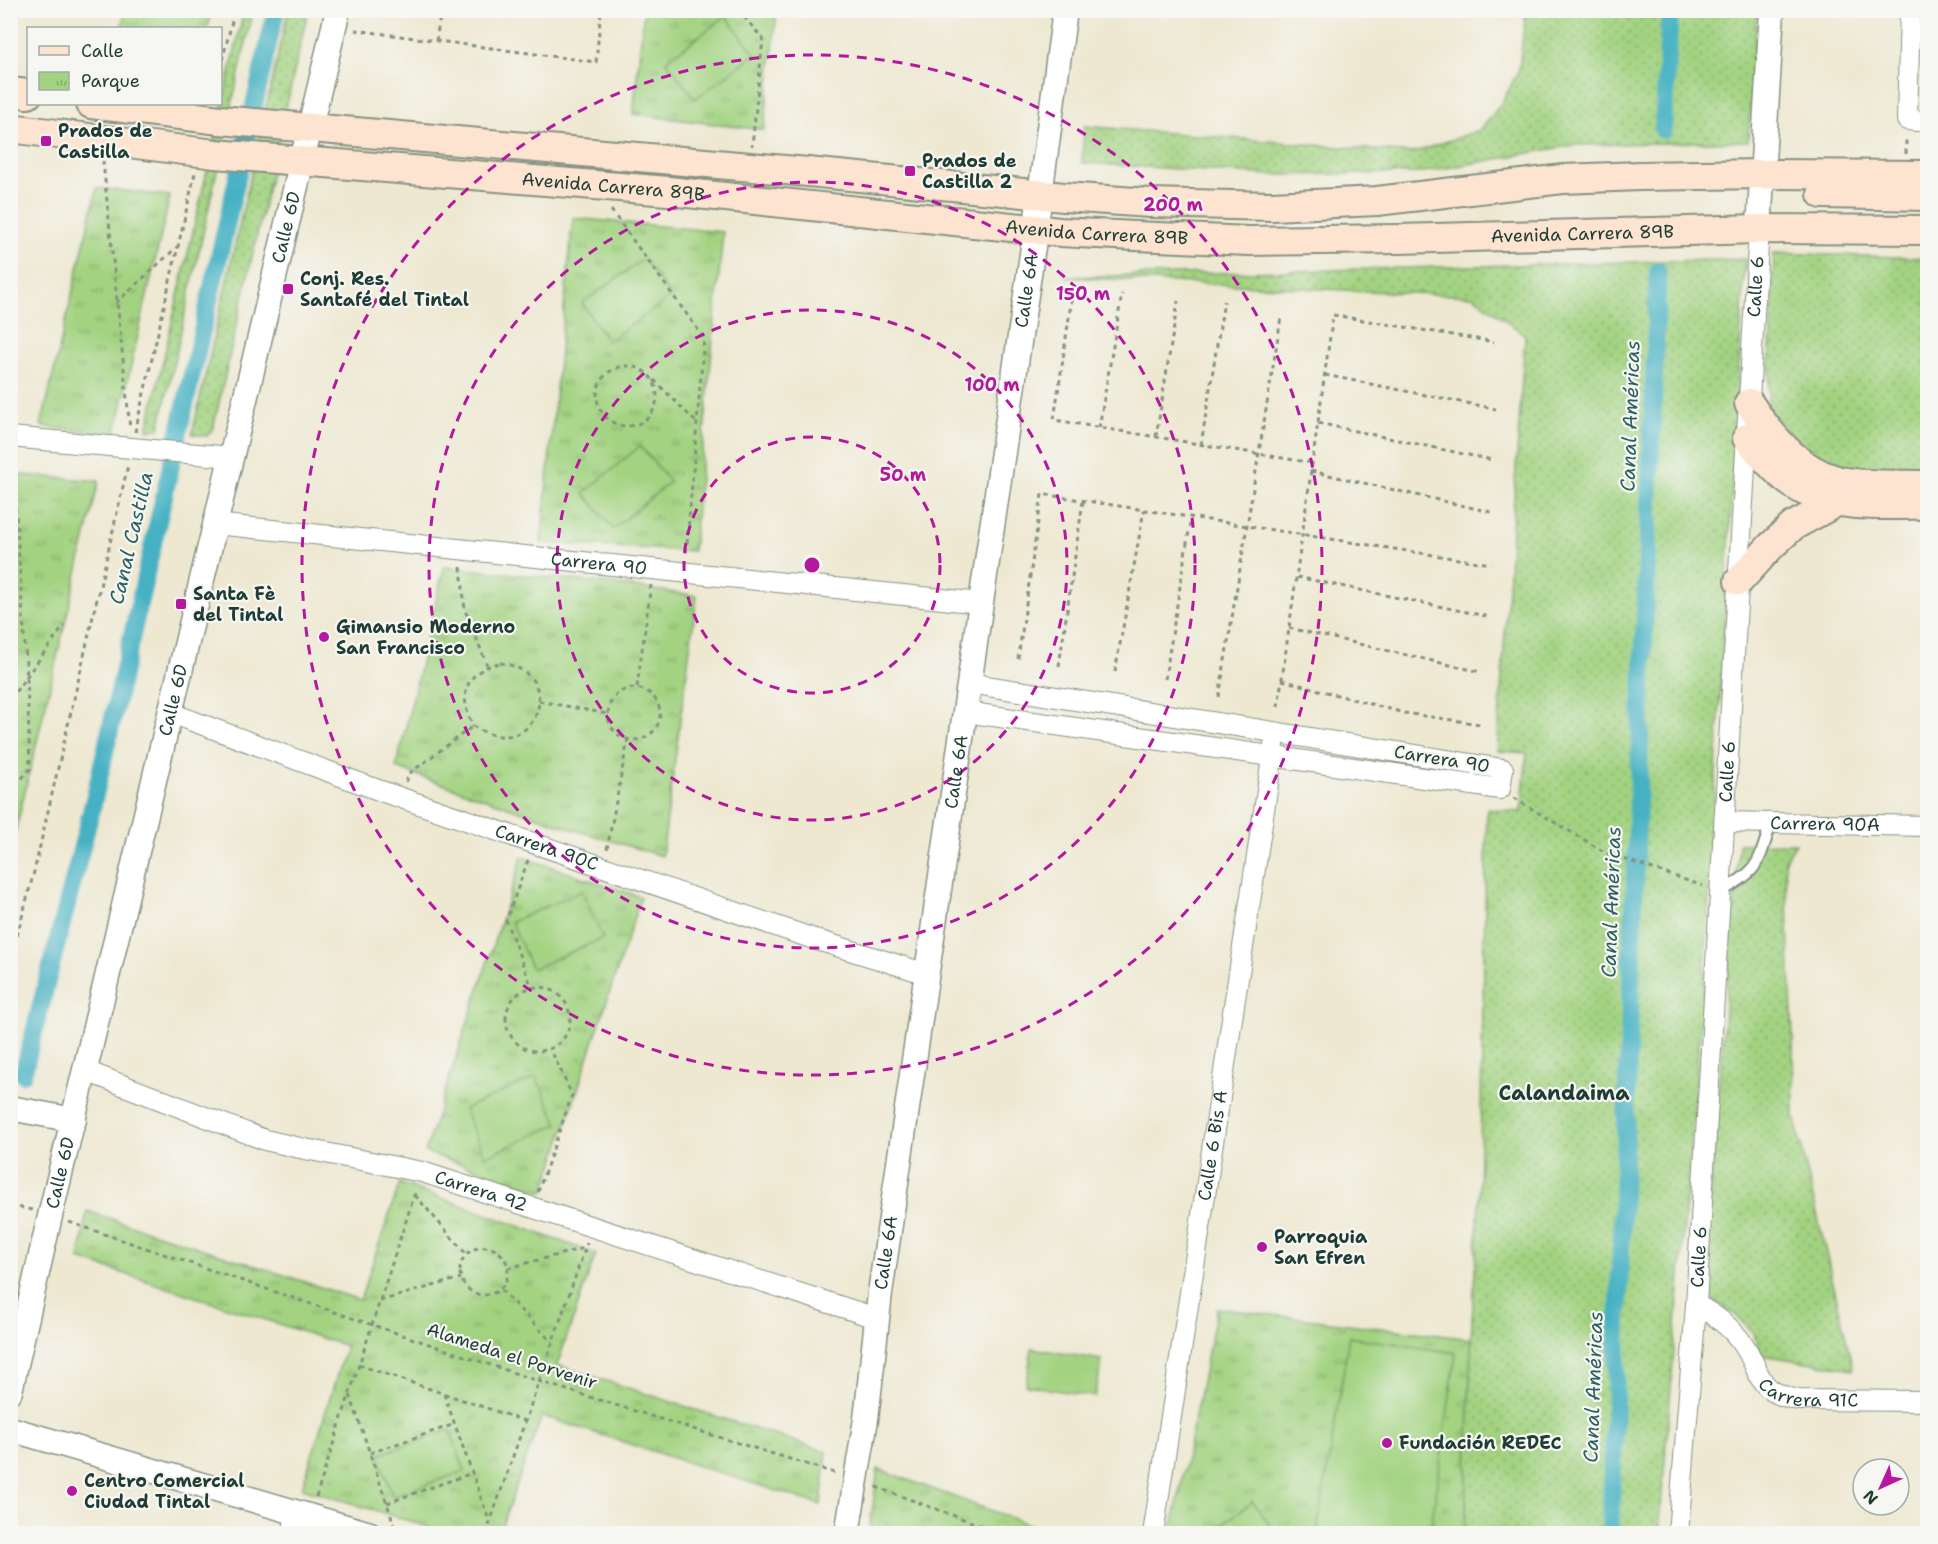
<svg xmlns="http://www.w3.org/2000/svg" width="1938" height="1544" viewBox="0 0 1938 1544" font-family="'Shantell Sans',sans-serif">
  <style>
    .grass { fill: url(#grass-dots); stroke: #61885a; stroke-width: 1.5 }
    .park { fill: url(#park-tufts); stroke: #61885a; stroke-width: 1.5 }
    .pitch { fill: #a3d381; stroke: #61885a; stroke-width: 1.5 }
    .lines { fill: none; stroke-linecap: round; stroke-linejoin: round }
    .canal { stroke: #45b1c3; stroke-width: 18 }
    .service-casing { stroke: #869282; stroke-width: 14 }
    .minor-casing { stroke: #869282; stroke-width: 22 }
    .tertiary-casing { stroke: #869282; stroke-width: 27 }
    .secondary-casing { stroke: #869282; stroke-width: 32 }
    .path { stroke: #869282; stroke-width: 3; stroke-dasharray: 4.5 4.5; stroke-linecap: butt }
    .service { stroke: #fff; stroke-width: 10 }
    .minor { stroke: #fff; stroke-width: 20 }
    .tertiary { stroke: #fff; stroke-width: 24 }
    .secondary { stroke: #fde4d1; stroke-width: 28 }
    .ring { fill: none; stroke: #b5179e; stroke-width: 3; stroke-dasharray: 10 8 }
    .poi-dot { fill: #b5179e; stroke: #f6f6f2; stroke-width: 2 }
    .labels { text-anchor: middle; stroke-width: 4.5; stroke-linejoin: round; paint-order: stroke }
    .poi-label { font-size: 18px; font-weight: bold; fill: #1f3d34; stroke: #f6f6f2; text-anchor: start }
    .street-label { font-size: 18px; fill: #1f3d34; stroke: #f6f6f2 }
    .water-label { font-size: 20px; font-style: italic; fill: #2a605f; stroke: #f6f6f2 }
    .quarter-label { font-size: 21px; font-weight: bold; fill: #1f3d34; stroke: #f6f6f2 }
    .centre { fill: #b5179e; stroke: #f6f6f2; stroke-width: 3 }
    .ring-label { font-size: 18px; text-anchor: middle; font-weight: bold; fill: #b5179e; stroke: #f6f6f2; stroke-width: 4.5; stroke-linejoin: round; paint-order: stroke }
  </style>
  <defs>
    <pattern id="grass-dots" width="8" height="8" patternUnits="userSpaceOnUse" patternTransform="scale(1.5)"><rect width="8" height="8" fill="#a3d381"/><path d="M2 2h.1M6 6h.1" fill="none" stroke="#84ac6a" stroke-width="1.8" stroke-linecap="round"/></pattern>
    <pattern id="park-tufts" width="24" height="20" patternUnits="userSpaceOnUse" patternTransform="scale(1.5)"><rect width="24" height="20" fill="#a3d381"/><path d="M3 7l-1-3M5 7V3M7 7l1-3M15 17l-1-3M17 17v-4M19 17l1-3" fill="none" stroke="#84ac6a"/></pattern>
  </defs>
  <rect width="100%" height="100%" fill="#f6f6f2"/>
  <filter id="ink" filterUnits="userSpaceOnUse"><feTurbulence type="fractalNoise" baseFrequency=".0167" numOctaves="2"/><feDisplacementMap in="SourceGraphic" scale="12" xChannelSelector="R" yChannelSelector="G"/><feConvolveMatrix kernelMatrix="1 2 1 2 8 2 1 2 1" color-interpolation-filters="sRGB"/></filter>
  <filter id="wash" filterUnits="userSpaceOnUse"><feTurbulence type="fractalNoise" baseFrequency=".008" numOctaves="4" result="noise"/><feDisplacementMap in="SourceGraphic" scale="24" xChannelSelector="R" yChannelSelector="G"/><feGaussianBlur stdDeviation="1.35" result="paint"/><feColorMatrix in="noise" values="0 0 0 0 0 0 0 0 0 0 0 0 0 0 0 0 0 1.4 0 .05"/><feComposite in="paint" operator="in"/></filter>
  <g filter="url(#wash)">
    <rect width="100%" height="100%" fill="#eee8d1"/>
    <path class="grass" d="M244,11H253L159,429L147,430Z
      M288,11H308L213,429L207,436L192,434Z
      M1526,11H1757L1748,141L1574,145L1419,173L1273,175L1082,163L1084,126L1413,153L1480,130L1502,103L1519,69Z
      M1774,253L1927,258V470C1900,469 1849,474 1826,462C1804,451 1782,426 1768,407Z
      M1745,259L1704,982L1659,1533H1465L1471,1339L1479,1199L1487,809L1521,812L1527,753L1497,751L1525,335L1473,296L1066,277Z
      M1796,843L1785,860L1793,1037L1794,1115L1853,1369L1761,1355C1759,1348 1757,1338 1752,1332C1740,1316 1720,1302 1701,1296L1739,844Z"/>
    <path class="park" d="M125,11V10L212,11L208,28H122Z
      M644,11H777L764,130L633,114Z
      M97,188L170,196L115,435L41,426Z
      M573,218L723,232L693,551L541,543Z
      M11,474L99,481L11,850Z
      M444,567L613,584L697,596L662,856L575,830L396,768Z
      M522,857L641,897L544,1192L425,1152Z
      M400,1183L596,1254L557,1365L827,1452L821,1505L542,1416L499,1533H448L302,1488L346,1346L79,1259L87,1211L360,1300Z
      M1217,1308L1471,1339L1465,1533L1171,1534Z
      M878,1469L1052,1533H869Z"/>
    <path class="pitch" d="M726,16L755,54L695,99L666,61Z
      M644,259L671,297L608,341L582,303Z
      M640,446L670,482L613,529L584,493Z
      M582,891L603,938L532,969L511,922Z
      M536,1077L558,1124L485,1157L464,1109Z
      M1349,1337L1456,1353L1430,1533H1317Z
      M1032,1348L1102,1360L1095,1397L1026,1385Z
      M450,1430L465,1471L393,1496L378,1455Z
      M1252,1501L1276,1533H1211L1252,1502Z"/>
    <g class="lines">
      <path class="canal" d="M1663,130L1670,10
        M23,1074L93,804L276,10
        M1610,1534L1658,271"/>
    </g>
  </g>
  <g filter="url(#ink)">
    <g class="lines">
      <g class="service-casing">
        <path id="service" d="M1720,892C1760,870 1758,864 1771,823"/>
      </g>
      <g class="minor-casing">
        <g id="minor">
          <path d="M1910,10L1907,120L1928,122"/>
          <path d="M10,437L231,457"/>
          <path id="s1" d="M215,524L981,603"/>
          <path d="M965,712L1500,789L1503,769L969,683"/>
          <path id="s2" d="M171,713L381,791L817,940L927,974"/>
          <path id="s3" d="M1725,822L1928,826"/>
          <path id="s4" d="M86,1071L265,1140L300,1148L422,1172L876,1318"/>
          <path id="s5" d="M1696,1305C1713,1313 1732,1328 1743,1344C1763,1373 1754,1392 1799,1400L1928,1401"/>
          <path d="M292,1534L297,1512"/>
          <path id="s6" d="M1153,1534L1274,745"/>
          <path id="s7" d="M1678,1534L1696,1305L1759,229"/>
        </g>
      </g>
      <g class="tertiary-casing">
        <g id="tertiary">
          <path d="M1759,229L1772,10"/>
          <path d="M10,1108L74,1120"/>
          <path id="s8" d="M10,1391L50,1216L338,10"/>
          <path d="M10,1429L370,1534"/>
          <path id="s9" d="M847,1534L866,1419L880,1293L1033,247L1065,10"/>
        </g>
      </g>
      <g class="secondary-casing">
        <g id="secondary">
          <path d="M10,92L28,94"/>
          <path d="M91,104L220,120L808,172L1064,197L1150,203L1272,206L1377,201L1563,179L1640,176L1762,174L1928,175"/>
          <path id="s10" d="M10,128L215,154L668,191L1060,232L1135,236L1249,241L1399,239L1759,229L1928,230"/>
          <path d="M1822,194L1928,196"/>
          <path d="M1749,403C1773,440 1806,479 1853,483C1877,486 1903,484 1928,485"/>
          <path d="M1747,438C1765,458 1784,483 1809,493C1845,509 1889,504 1928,505"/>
          <path d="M1739,581L1771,546L1793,526L1837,502"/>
        </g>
      </g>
      <path class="path" d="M738,10L763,39L752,146
        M355,30L596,62L601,10
        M436,41L441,10
        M220,69L235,10
        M1906,154V136
        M103,161L130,429
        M611,210L704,338L686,556
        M1073,290L1054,420L1313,463
        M116,303L177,247
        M597 396a30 30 0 1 1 60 0a30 30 0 1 1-60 0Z
        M1325,375L1496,409
        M654,380L696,422
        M1318,423L1492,460
        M1099,428L1122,294
        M135,432L195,173
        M1156,437L1178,301
        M1201,445L1224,301
        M1311,471L1495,513
        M461,567L465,610L487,665
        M1297,577L1491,617
        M1289,628L1481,672
        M1018,659L1042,494L1491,564
        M500,663C568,671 539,767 473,726C458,696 464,671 500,663Z
        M1059,666L1083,501
        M1115,672L1144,510
        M1165,679L1191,518
        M1282,680L1404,713L1480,724
        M637,687L651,585
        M608 714a26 26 0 1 1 52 0a26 26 0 1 1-52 0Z
        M1219,697L1281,318
        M10,699L64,626
        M539,701L608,714
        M1278,707L1333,315L1494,342
        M406,782L410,773L473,726
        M10,792L30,769L27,677L12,454
        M1514,798L1606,853L1703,886
        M607,849L628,739
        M528,860L506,921L532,988
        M10,962L34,872L128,465
        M506 1019a32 32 0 1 1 64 0a32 32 0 1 1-64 0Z
        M538,1192L572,1095L550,1048
        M415,1195L467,1255
        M10,1205L32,1210
        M69,1222L538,1381L838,1474
        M460 1271a24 24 0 1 1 48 0a24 24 0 1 1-48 0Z
        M508,1268L584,1248
        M501,1290L552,1342
        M380,1301L461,1278
        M359,1365L525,1421
        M444,1394L489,1520
        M350,1395L394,1524
        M370,1453L455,1424
        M876,1487L1004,1534
        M316,1497L416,1190
        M387,1503L472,1473
        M486,1534L587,1243"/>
      <use href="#service" class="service"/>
      <use href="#minor" class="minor"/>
      <use href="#tertiary" class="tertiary"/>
      <use href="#secondary" class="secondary"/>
    </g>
  </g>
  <g class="ring">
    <circle cx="812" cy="565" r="128"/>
    <circle cx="812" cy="565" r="255"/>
    <circle cx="812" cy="565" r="383"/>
    <circle cx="812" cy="565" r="510"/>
  </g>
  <g class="poi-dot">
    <rect x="40" y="135" width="12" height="12" rx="3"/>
    <rect x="904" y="165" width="12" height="12" rx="3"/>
    <rect x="282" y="283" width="12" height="12" rx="3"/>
    <rect x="175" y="598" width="12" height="12" rx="3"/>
    <circle cx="324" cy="637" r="6"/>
    <circle cx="1262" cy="1247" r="6"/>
    <circle cx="1387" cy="1443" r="6"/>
    <circle cx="72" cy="1491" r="6"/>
  </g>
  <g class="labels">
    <g class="poi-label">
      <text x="58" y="137">Prados de<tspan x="58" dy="21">Castilla</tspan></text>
      <text x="922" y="167">Prados de<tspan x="922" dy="21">Castilla 2</tspan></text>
      <text x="300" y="285">Conj. Res.<tspan x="300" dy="21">Santafé del Tintal</tspan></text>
      <text x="193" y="600">Santa Fè<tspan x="193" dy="21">del Tintal</tspan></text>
      <text x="336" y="633">Gimansio Moderno<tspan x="336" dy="21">San Francisco</tspan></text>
      <text x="1274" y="1243">Parroquia<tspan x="1274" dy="21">San Efren</tspan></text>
      <text x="1399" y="1449">Fundación REDEC</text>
      <text x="84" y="1487">Centro Comercial<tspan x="84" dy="21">Ciudad Tintal</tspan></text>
    </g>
    <g class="street-label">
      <text dy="6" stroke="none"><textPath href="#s10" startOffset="606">Avenida Carrera 89B</textPath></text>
      <text dy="6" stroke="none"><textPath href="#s8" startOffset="1196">Calle 6D</textPath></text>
      <text dy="6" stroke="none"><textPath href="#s10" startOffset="1092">Avenida Carrera 89B</textPath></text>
      <text dy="6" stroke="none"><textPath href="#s10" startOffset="1578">Avenida Carrera 89B</textPath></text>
      <text dy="6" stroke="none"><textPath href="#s7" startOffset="1250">Calle 6</textPath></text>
      <text dy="6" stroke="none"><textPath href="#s9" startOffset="1256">Calle 6A</textPath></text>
      <text dy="6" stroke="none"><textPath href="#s1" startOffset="386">Carrera 90</textPath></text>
      <text dy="6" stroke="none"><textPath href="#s8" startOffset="710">Calle 6D</textPath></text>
      <text transform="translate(1442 759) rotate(9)" y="6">Carrera 90</text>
      <text dy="6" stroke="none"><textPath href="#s9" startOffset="770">Calle 6A</textPath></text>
      <text dy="6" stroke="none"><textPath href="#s7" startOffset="764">Calle 6</textPath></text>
      <text dy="6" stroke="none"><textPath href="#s3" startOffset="100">Carrera 90A</textPath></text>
      <text dy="6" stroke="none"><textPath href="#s2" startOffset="399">Carrera 90C</textPath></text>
      <text dy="6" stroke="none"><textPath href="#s6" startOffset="393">Calle 6 Bis A</textPath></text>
      <text dy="6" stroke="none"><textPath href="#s8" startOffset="224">Calle 6D</textPath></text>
      <text dy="6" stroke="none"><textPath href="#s4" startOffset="414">Carrera 92</textPath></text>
      <text dy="6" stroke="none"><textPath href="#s9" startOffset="284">Calle 6A</textPath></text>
      <text dy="6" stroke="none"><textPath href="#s7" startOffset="278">Calle 6</textPath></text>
      <text transform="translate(512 1356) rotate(18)" y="6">Alameda el Porvenir</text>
      <text dy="6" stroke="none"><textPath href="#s5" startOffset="154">Carrera 91C</textPath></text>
    </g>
    <g class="water-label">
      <text transform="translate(1630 416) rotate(-88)" y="7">Canal Américas</text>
      <text transform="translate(131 538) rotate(-77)" y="7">Canal Castilla</text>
      <text transform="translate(1611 902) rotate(-88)" y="7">Canal Américas</text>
      <text transform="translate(1593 1387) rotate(-88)" y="7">Canal Américas</text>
    </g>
    <g class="quarter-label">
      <text x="1564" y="1100">Calandaima</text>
    </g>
  </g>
  <circle cx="812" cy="565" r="9" class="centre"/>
  <g class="ring-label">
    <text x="1173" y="211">200 m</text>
    <text x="1083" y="300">150 m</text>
    <text x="992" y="391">100 m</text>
    <text x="903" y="481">50 m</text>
  </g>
  <rect width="1938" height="1544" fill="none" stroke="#f6f6f2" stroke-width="36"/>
  <rect x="27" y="27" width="195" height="78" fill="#f6f6f2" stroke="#a0aca6" stroke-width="1.5"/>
  <rect x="39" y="46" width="30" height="9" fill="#fde4d1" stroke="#a0aca6" stroke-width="1.5"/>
  <text x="81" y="57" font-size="18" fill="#1f3d34">Calle</text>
  <rect x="39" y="72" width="30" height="18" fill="url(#park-tufts)" stroke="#a0aca6" stroke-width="1.5"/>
  <text x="81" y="87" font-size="18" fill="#1f3d34">Parque</text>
  <g transform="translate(1881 1487) rotate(225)"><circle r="28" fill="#f6f6f2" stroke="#a0aca6" stroke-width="1.5"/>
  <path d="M0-4.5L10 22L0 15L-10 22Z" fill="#b5179e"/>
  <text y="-9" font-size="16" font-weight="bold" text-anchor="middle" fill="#1f3d34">N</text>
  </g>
</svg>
